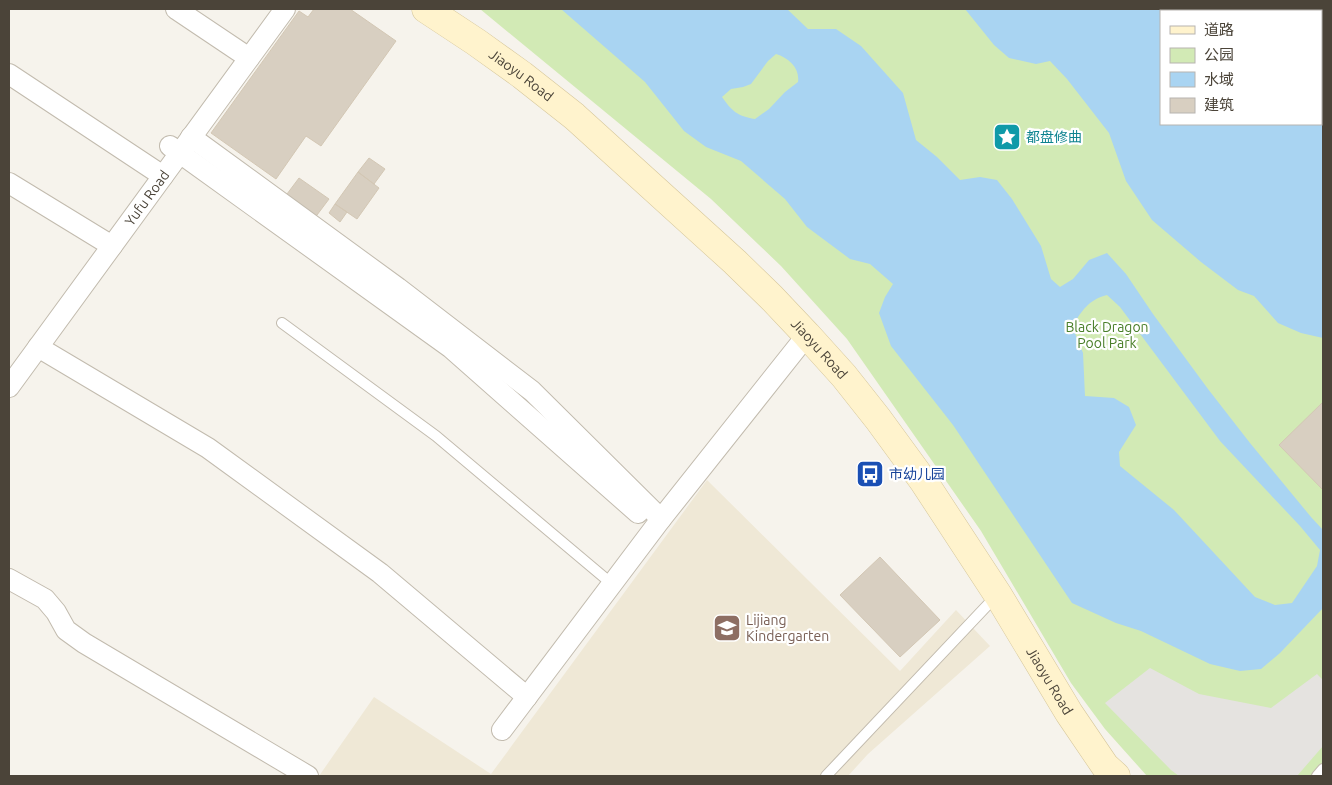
<svg xmlns="http://www.w3.org/2000/svg" width="1332" height="785" viewBox="0 0 1332 785" font-family="Ubuntu,'Noto Sans SC',sans-serif">
  <style>
    .education { fill: #efe8d6 }
    .green { fill: #d2eab5; fill-rule: evenodd }
    .parking { fill: #e5e3e0 }
    .water { fill: #a9d4f2; fill-rule: evenodd }
    .building { fill: #d8cfc1; stroke: #d3c7b4 }
    .lines { fill: none; stroke-linecap: round; stroke-linejoin: round }
    .service-casing { stroke: #c2bbae; stroke-width: 12 }
    .minor-casing { stroke: #c2bbae; stroke-width: 22 }
    .secondary-casing { stroke: #d6c79b; stroke-width: 29 }
    .service { stroke: #fff; stroke-width: 10 }
    .minor { stroke: #fff; stroke-width: 20 }
    .secondary { stroke: #fff3cd; stroke-width: 28 }
    .labels { text-anchor: middle; stroke-width: 4.5; stroke-linejoin: round; paint-order: stroke }
    .street-label { font-size: 14px; fill: #4b4439; stroke: #fff }
    .culture-label { font-size: 14px; fill: #0d838f; stroke: #fff; text-anchor: start }
    .park-label { font-size: 14px; fill: #4a7f2a; stroke: #fff }
    .transit-label { font-size: 14px; fill: #164399; stroke: #fff; text-anchor: start }
    .education-label { font-size: 14px; fill: #785e54; stroke: #fff; text-anchor: start }
  </style>
  <rect width="100%" height="100%" fill="#f6f3ec"/>
  <path class="education" d="M707,480L900,671L956,610L990,646L868,754L848,776H319L374,697L491,774Z"/>
  <path class="green" d="M480,9H1323V776H1147L1105,729L1071,683L981,531L847,339L781,266L711,199ZM1161,11H1321V124H1161Z"/>
  <path class="parking" d="M1150,668L1199,694L1271,708L1317,674L1323,680V746L1297,776H1179L1171,770L1105,703Z"/>
  <path class="water" d="M561,9H787L808,29H836L861,46L903,93L916,140L937,157L960,180L980,177L997,180L1012,199L1041,246L1051,279L1060,287L1073,279L1089,260L1107,253L1126,274L1153,314L1208,389L1250,443L1311,517L1323,530V608L1280,653L1261,669L1240,671L1210,664L1141,631L1116,623L1072,603L953,425L891,346L879,313L885,297L893,284L870,264L850,259L807,227L785,199L741,161L706,147L684,131L645,82ZM776,54C789,58 800,68 798,82L785,92L769,109L755,119C737,116 732,111 722,97L731,89L743,87L751,84L768,61ZM1107,295L1120,307L1220,441L1300,526L1320,550L1317,566L1292,603L1275,605L1255,597L1174,510L1120,466L1119,452L1136,425L1129,407L1114,398L1085,396L1083,353L1072,326C1083,310 1088,300 1107,295Z
    M965,9H1323V338L1301,333L1278,323L1254,296L1238,290L1201,262L1152,220L1126,181L1109,133L1067,79L1050,61L1036,64L1009,58L994,45ZM1161,11H1321V124H1161Z"/>
  <path class="building" d="M314,9H350L396,41L321,146L306,136L276,179L211,133L299,11L308,17Z
    M369,158L385,169L374,184L358,172Z
    M358,172L379,188L357,219L335,204Z
    M299,178L329,199L314,219L284,198Z
    M335,204L347,212L340,222L329,213Z
    M1323,402V490L1279,445Z
    M880,557L940,620L900,657L840,595Z"/>
  <g class="lines">
    <g class="service-casing">
      <path id="service" d="M282,323L436,436L612,584
        M826,776L997,595
        M1317,776L1323,769"/>
    </g>
    <g class="minor-casing">
      <g id="minor">
        <path d="M176,9L249,58"/>
        <path d="M9,74L163,176"/>
        <path d="M191,137L398,288L532,391L661,519"/>
        <path d="M170,146L451,348L638,513"/>
        <path d="M9,183L112,246"/>
        <path d="M38,347L208,448L380,573L527,697"/>
        <path id="s1" d="M9,387L285,9"/>
        <path d="M9,579L45,599L56,612L66,630L84,643L308,776"/>
        <path d="M502,730L661,519L807,335"/>
      </g>
    </g>
    <g class="secondary-casing">
      <g id="secondary">
        <path id="s2" d="M426,9L476,42L522,75L574,116L735,262L772,298L807,335L844,376L878,419L924,482L998,595L1069,713L1105,766L1116,776"/>
      </g>
    </g>
    <use href="#service" class="service"/>
    <use href="#minor" class="minor"/>
    <use href="#secondary" class="secondary"/>
  </g>
  <defs>
    <g id="sight-square" transform="scale(1.4375)"><rect x="-9" y="-9" width="18" height="18" rx="4" fill="#0f9aa8" stroke="#fff"/><path d="M0-6L1.8-2.2L6-1.7L2.9 1.2L3.7 5.4L0 3.3L-3.7 5.4L-2.9 1.2L-6-1.7L-1.8-2.2Z" fill="#fff"/></g>
    <g id="bus-square" transform="scale(1.4375)"><rect x="-9" y="-9" width="18" height="18" rx="4" fill="#1a4fb4" stroke="#fff"/><path d="M-5-6H5V4H4V6H2V4H-2V6H-4V4H-5ZM-3.5-4V0h7V-4ZM-3.5 1.2v1.5H-2V1.2ZM2 1.2v1.5H3.5V1.2Z" fill="#fff"/></g>
    <g id="school-square" transform="scale(1.4375)"><rect x="-9" y="-9" width="18" height="18" rx="4" fill="#8d6e63" stroke="#fff"/><path d="M0-5L7-2L0 1L-7-2ZM-4 1L0 2.5L4 1V4Q0 6-4 4Z" fill="#fff"/></g>
  </defs>
  <g fill-rule="evenodd">
    <use href="#sight-square" x="1007" y="137"/>
    <use href="#bus-square" x="870" y="474"/>
    <use href="#school-square" x="727" y="628"/>
  </g>
  <g class="labels">
    <g class="street-label">
      <text dy="5" stroke="none"><textPath href="#s2" startOffset="116">Jiaoyu Road</textPath></text>
      <text dy="5" stroke="none"><textPath href="#s1" startOffset="234">Yufu Road</textPath></text>
      <text dy="5" stroke="none"><textPath href="#s2" startOffset="521">Jiaoyu Road</textPath></text>
      <text dy="5" stroke="none"><textPath href="#s2" startOffset="926">Jiaoyu Road</textPath></text>
    </g>
    <g class="culture-label">
      <text x="1026" y="142">都盘修曲</text>
    </g>
    <g class="park-label">
      <text x="1107" y="332">Black Dragon<tspan x="1107" dy="16">Pool Park</tspan></text>
    </g>
    <g class="transit-label">
      <text x="889" y="479">市幼儿园</text>
    </g>
    <g class="education-label">
      <text x="746" y="625">Lijiang<tspan x="746" dy="16">Kindergarten</tspan></text>
    </g>
  </g>
  <rect width="1332" height="785" fill="none" stroke="#4b4439" stroke-width="20"/>
  <rect x="1160" y="10" width="162" height="115" fill="#ffffff" stroke="#b7b4b0"/>
  <rect x="1170" y="26" width="25" height="8" fill="#fff3cd" stroke="#b7b4b0"/>
  <text x="1204" y="35" font-size="15" fill="#4b4439">道路</text>
  <rect x="1170" y="48" width="25" height="15" fill="#d2eab5" stroke="#b7b4b0"/>
  <text x="1204" y="60" font-size="15" fill="#4b4439">公园</text>
  <rect x="1170" y="72" width="25" height="15" fill="#a9d4f2" stroke="#b7b4b0"/>
  <text x="1204" y="85" font-size="15" fill="#4b4439">水域</text>
  <rect x="1170" y="98" width="25" height="15" fill="#d8cfc1" stroke="#b7b4b0"/>
  <text x="1204" y="110" font-size="15" fill="#4b4439">建筑</text>
</svg>
